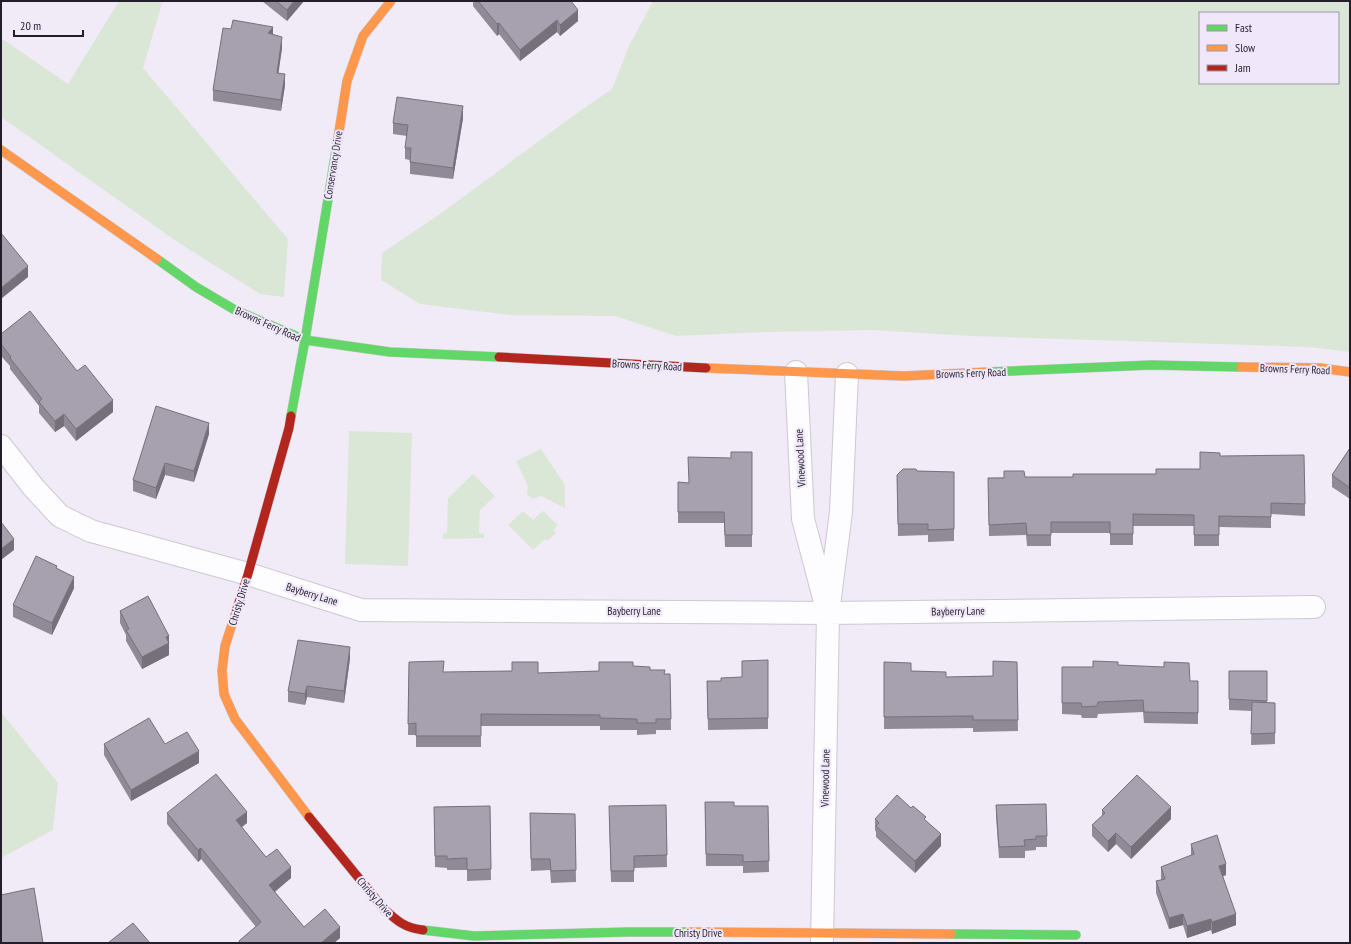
<svg xmlns="http://www.w3.org/2000/svg" width="1351" height="944" viewBox="0 0 1351 944" font-family="'PT Sans Narrow',sans-serif">
  <style>
    .green { fill: #dbe7d6; fill-rule: evenodd }
    .lines { fill: none; stroke-linecap: round; stroke-linejoin: round }
    .street-casing { stroke: #cdc8d3; stroke-width: 24 }
    .fast-casing { stroke: #cdc8d3; stroke-width: 10 }
    .slow-casing { stroke: #cdc8d3; stroke-width: 10 }
    .jam-casing { stroke: #cdc8d3; stroke-width: 10 }
    .street { stroke: #fdfcfe; stroke-width: 22 }
    .fast { stroke: #63d668; stroke-width: 9 }
    .slow { stroke: #ff974d; stroke-width: 9 }
    .jam { stroke: #b3261e; stroke-width: 9 }
    .wall { fill: #908a96 }
    .shaded-wall { fill: #75707a }
    .building { fill: #a7a0af; stroke: #75707a }
    .labels { text-anchor: middle; stroke-width: 4; stroke-linejoin: round; paint-order: stroke }
    .street-label { font-size: 11px; fill: #241e2a; stroke: #f0e7fa }
  </style>
  <rect width="100%" height="100%" fill="#f0ebf6"/>
  <path class="green" d="M119,1H156L162,3L143,68L288,239L284,297L260,294L176,241L1,117V38L68,84Z
    M653,1H1350V352L1310,347L973,336L871,330L765,332L676,336L615,316L511,315L420,304L381,280L382,253L440,214L577,113L612,89L629,46ZM1200,13H1338V83H1200Z
    M349,431L412,433L408,566L345,564Z
    M541,449L565,485V508L541,496L533,499L527,494L528,486L516,461Z
    M473,474L495,496L480,510L479,533L484,534V538L443,539V534L447,533L448,498Z
    M523,511L533,520L543,511L558,525L553,530L556,533L547,541L545,539L533,550L508,525Z
    M1,712L58,783L53,830L1,858Z"/>
  <g class="lines">
    <g class="street-casing">
      <path id="street" d="M796,372L803,519L825,602
        M1,446L34,488L60,516L91,531L248,574L361,610L828,613L1314,607
        M822,943L828,613L841,512L847,374"/>
    </g>
    <g class="fast-casing">
      <path id="fast" d="M157,259L196,287L235,310L305,340L390,352L499,357
        M988,372L1151,365L1241,367
        M291,416L305,340L338,138
        M423,930L474,936L629,932H688
        M951,934L1076,935"/>
    </g>
    <g class="slow-casing">
      <path id="slow" d="M338,138L347,81L363,36L391,1
        M1,150L157,259
        M1241,367L1320,368L1350,372
        M706,368L904,376L988,372
        M236,612L225,646L222,671L224,694L235,719L309,817
        M688,932L951,934"/>
    </g>
    <g class="jam-casing">
      <path id="jam" d="M499,357L706,368
        M236,612L248,574L289,428L291,416
        M309,817L384,909C397,921 405,928 423,930"/>
    </g>
    <use href="#street" class="street"/>
    <use href="#fast" class="fast"/>
    <use href="#slow" class="slow"/>
    <use href="#jam" class="jam"/>
  </g>
  <path class="wall" d="M262,1H304L287,21Z
    M473,1H571L578,21L560,36L557,32L520,61L499,34L497,36L473,6Z
    M273,35L282,48L278,73L285,85L281,111L213,101V90Z
    M463,118L453,179L410,174V160L405,159V148L407,136L393,134V123Z
    M1,334L77,371L113,412L76,441L64,426L55,432L39,413V406L10,369V366L1,356Z
    M209,434L194,482L165,475L156,499L133,491V480Z
    M1350,448V499L1332,487V475Z
    M752,452V547H725L724,523H678V482L688,483L731,458Z
    M1220,456L1305,504V516L1271,514V528L1219,527V546H1194V526H1133V545H1110V533H1051V546H1027L1026,535L989,536L988,478L1025,477H1073L1156,474L1200,469Z
    M917,471L954,472V541L928,542V535L898,536L897,475Z
    M57,569L74,588L52,635L13,617V605Z
    M120,611L169,636V655L142,669L126,641V635L120,623Z
    M350,658L344,703L307,697L305,705L288,702V691Z
    M768,660V729L708,730L707,681H721L742,677Z
    M409,662L444,672L538,673L599,671L633,666L650,670L665,674H670L671,730H656V734L637,735V730H600V726H481V747H416V735H408Z
    M884,662L911,671L946,677L993,676L1017,662L1018,731L973,732V728L884,729Z
    M1118,665L1190,681H1198V724L1144,723L1143,712L1098,714L1097,718H1082L1081,715L1062,714V667H1093Z
    M1229,671H1267V703H1275V744L1251,745L1252,711L1229,710Z
    M104,744H165L199,763L131,801L104,755Z
    M705,802L734,806H768L769,872L743,873V866H706Z
    M666,805L667,867L634,868V882H611L609,817Z
    M996,805L1047,836V847H1036V850L1025,851V858H999L996,816Z
    M490,806L491,880L467,881V870H447V868L435,867L434,818Z
    M1102,810L1171,819L1131,859L1116,844L1108,852L1092,836V825L1102,816Z
    M167,813L247,823L242,827L266,857L291,878L275,892L304,927L340,938L334,943H239V941L256,927L201,859L198,862L167,824Z
    M575,814L576,882L551,883L550,870L531,871L530,824Z
    M875,819L926,821L941,846L915,873L876,837V832L875,830Z
    M1191,844L1226,875L1223,876L1236,925L1212,934L1211,930L1187,938L1183,925L1169,929L1156,893V881L1161,880V867L1191,856Z"/>
  <path class="shaded-wall" d="M294,1H304L287,21V10Z
    M578,10V21L560,36V25Z
    M557,20V32L520,61V50Z
    M499,23V34L497,36V24Z
    M273,27V38L268,33Z
    M282,37V48L277,84V73Z
    M285,74V85L281,111V100Z
    M463,106V118L453,179V168Z
    M28,266V277L1,299V288Z
    M113,400V412L76,441V429Z
    M64,414V426L55,432V421Z
    M209,423V434L194,482V471Z
    M165,463V475L156,499V488Z
    M14,539V550L1,560V549Z
    M74,577V588L52,635V623Z
    M169,636V655L142,669V657L166,637Z
    M350,647V658L344,703V691Z
    M307,686V697L305,705V694Z
    M199,751V763L131,801V790Z
    M1171,807V819L1131,859V847Z
    M247,812V823L236,831V820Z
    M1116,833V844L1108,852V841Z
    M941,834V846L915,873V861Z
    M201,848V859L198,862V850Z
    M1226,864V875L1219,878V866Z
    M291,867V878L269,896V885Z
    M1183,914V925L1169,929V918Z
    M1236,914V925L1212,934V922Z
    M1211,919V930L1187,938V926Z
    M340,927V938L334,943H321Z"/>
  <path class="building" d="M276,1H294L287,10Z
    M478,1H571L578,10L560,25L557,20L520,50L499,23L497,24Z
    M233,20L273,27L268,33L282,37L277,73L285,74L281,100L213,90L223,28L231,29Z
    M397,97L463,106L453,168L410,162L411,148H405L408,125L393,123Z
    M1,233L28,266L1,288Z
    M30,311L77,371L85,365L113,400L76,429L64,414L55,421L39,402L42,399L10,358L11,357L1,344V334Z
    M156,406L209,423L194,471L165,463L156,488L133,480Z
    M1350,448V488L1332,475Z
    M731,452H752V535H725L724,512H678V482L689,483L688,457L731,458Z
    M1200,452L1220,453V456L1304,455L1305,504L1271,503V517L1219,516V535H1194V515L1133,514V534H1110V522H1051V535H1027L1026,523L989,525L988,478H1004V471H1024L1025,477H1073V474H1156V469H1200Z
    M903,469H916L917,471L954,472V529L928,530V524H898L897,475Z
    M1,522L14,539L1,549Z
    M36,556L57,566L56,568L74,577L52,623L13,605Z
    M148,596L169,636L166,637L169,643L142,657L126,630L129,629L120,611Z
    M298,640L350,647L344,691L307,686L305,694L288,691Z
    M768,660V718L708,719L707,681H721V678L742,677V661Z
    M444,661L443,672L512,671V662H538V673L599,671V662H633V666L650,667V670H665L664,674H670L671,719H656V723H637V719L600,718V715L481,714V736H416V723L408,724L409,662Z
    M993,661L1017,662L1018,720H973V716L884,717V662L911,663V671L946,672V677L993,676Z
    M1093,661L1118,662V665L1164,667V662L1189,663L1190,681H1198V713L1144,712L1143,700L1098,702L1097,706L1082,707L1081,703H1062V667H1093Z
    M1229,671H1267V701L1229,699Z
    M1252,702L1275,703V733L1251,734Z
    M149,718L165,744L187,732L199,751L131,790L104,744Z
    M216,774L247,812L236,820L266,857L277,849L291,867L269,885L304,927L325,909L340,927L321,943H240L239,941L261,922L201,848L198,850L167,813Z
    M1137,775L1171,807L1131,847L1116,833L1108,841L1092,825L1105,813L1102,810Z
    M897,795L911,808L913,806L926,817L924,819L941,834L915,861L876,826L879,823L875,819Z
    M705,802H734V806H768L769,861L743,862V855L706,854Z
    M1046,804L1047,836H1036V839L1024,840L1025,846L999,847L996,805Z
    M666,805L667,855L634,856V871H611L609,806Z
    M490,806L491,869L467,870V858L447,859V856H435L434,807Z
    M530,813L575,814L576,870L551,871L550,859H531Z
    M1217,835L1226,864L1219,866L1236,914L1212,922L1211,919L1187,926L1183,914L1169,918L1156,881L1165,879L1161,867L1194,854L1191,844Z
    M34,888L43,943H1V895Z
    M133,923L150,943H108Z"/>
  <g class="labels">
    <g class="street-label">
      <text transform="translate(333 165) rotate(-81)" y="4">Conservancy Drive</text>
      <text transform="translate(268 324) rotate(24)" y="4">Browns Ferry Road</text>
      <text transform="translate(647 365) rotate(3)" y="4">Browns Ferry Road</text>
      <text transform="translate(1295 369) rotate(2)" y="4">Browns Ferry Road</text>
      <text transform="translate(971 373) rotate(-2)" y="4">Browns Ferry Road</text>
      <text transform="translate(800 458) rotate(-93)" y="4">Vinewood Lane</text>
      <text transform="translate(312 594) rotate(17)" y="4">Bayberry Lane</text>
      <text transform="translate(239 602) rotate(-73)" y="4">Christy Drive</text>
      <text x="634" y="615">Bayberry Lane</text>
      <text transform="translate(958 611) rotate(-1)" y="4">Bayberry Lane</text>
      <text transform="translate(825 778) rotate(-89)" y="4">Vinewood Lane</text>
      <text transform="translate(375 897) rotate(49)" y="4">Christy Drive</text>
      <text x="698" y="937">Christy Drive</text>
    </g>
  </g>
  <rect width="1351" height="944" fill="none" stroke="#241e2a" stroke-width="4"/>
  <rect x="1199" y="12" width="140" height="72" fill="#f0e7fa" stroke="#9e97a7"/>
  <rect x="1207" y="25" width="20" height="6" fill="#63d668" stroke="#9e97a7"/>
  <text x="1235" y="32" font-size="12" fill="#241e2a">Fast</text>
  <rect x="1207" y="45" width="20" height="6" fill="#ff974d" stroke="#9e97a7"/>
  <text x="1235" y="52" font-size="12" fill="#241e2a">Slow</text>
  <rect x="1207" y="65" width="20" height="6" fill="#b3261e" stroke="#9e97a7"/>
  <text x="1235" y="72" font-size="12" fill="#241e2a">Jam</text>
  <path d="M14 30v6h69v-6" fill="none" stroke="#241e2a" stroke-width="2"/>
  <text x="20" y="30" font-size="12" fill="#241e2a" stroke="#f0e7fa" stroke-width="3" paint-order="stroke">20 m</text>
</svg>
